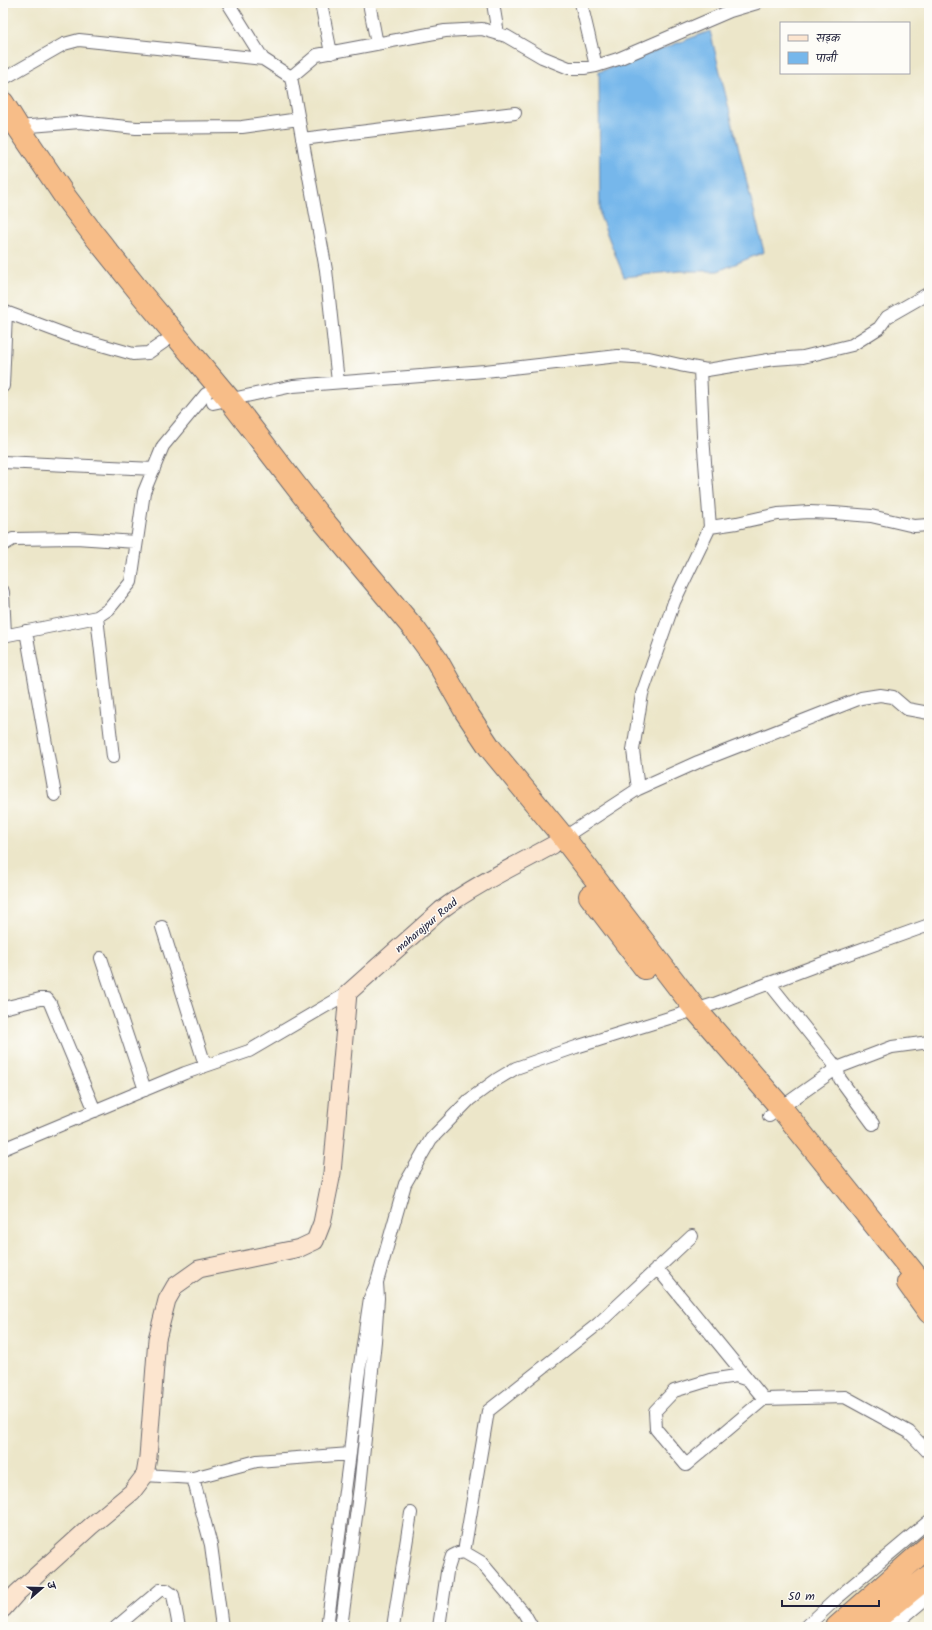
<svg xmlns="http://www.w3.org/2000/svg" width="932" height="1630" viewBox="0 0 932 1630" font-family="Kalam,'Playpen Sans Deva',sans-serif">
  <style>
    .water { fill: #76b7eb; stroke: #4c6c93 }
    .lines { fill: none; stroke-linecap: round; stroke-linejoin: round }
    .street-casing { stroke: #69676d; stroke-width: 14 }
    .secondary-casing { stroke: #69676d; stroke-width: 19 }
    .highway-casing { stroke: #69676d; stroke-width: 24 }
    .street { stroke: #fff; stroke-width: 12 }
    .secondary { stroke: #fce5cf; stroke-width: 17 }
    .highway { stroke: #f7bd88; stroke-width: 22 }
    .labels { text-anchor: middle; stroke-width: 3; stroke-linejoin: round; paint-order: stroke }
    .street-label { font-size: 11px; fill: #22223b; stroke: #fdfcf7 }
  </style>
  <rect width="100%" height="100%" fill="#fdfcf7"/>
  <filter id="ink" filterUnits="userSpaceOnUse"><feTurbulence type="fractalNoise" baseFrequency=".025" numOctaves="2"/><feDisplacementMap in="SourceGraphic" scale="8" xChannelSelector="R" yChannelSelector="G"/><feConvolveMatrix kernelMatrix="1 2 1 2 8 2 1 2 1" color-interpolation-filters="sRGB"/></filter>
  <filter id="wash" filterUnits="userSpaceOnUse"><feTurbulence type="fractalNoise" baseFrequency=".012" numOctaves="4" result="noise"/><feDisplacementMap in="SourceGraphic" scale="16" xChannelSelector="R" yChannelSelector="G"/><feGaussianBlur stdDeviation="0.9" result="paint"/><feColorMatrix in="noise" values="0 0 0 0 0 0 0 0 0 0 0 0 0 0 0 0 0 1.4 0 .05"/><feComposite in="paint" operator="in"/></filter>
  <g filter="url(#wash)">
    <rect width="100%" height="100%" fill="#ece6c9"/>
    <path class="water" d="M710,31L764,252L718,271H680L624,277L600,216L599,72Z"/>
  </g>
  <g filter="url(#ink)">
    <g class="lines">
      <g class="street-casing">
        <path id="street" d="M228,3L263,59L291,77L326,270L338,382
          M321,3L331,53
          M369,3L377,44
          M493,3L498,34
          M581,3L596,66
          M291,77L317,55L445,31L482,29L506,36L542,57L569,68H584L596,66L618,59L730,11L757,3
          M3,79L64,44L79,40L263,59
          M18,127L80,122L136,128L242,127L299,119
          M302,139L515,113
          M3,311L70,336L133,354L148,353L164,342
          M3,386L6,312
          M213,403L293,386L485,371L618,356L649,358L680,365L707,370L774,359L803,357L852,345L879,328L887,317L929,293
          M3,462L154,469
          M710,527L737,523L778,514L809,512L834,513L871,516L914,526L929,525
          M3,545L13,539L76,538L136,542
          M3,592L5,635
          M97,617L113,757
          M26,631L55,795
          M3,636L97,617L109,609L131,582L144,492L163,446L206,394
          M638,789L698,762L861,698L880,695L893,697L907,709L929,713
          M560,840L638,789L633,750L642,694L674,602L710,527L703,436L700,369
          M162,927L205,1065
          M101,958L145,1090
          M3,1008L40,999H47L50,1003L95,1111
          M769,1116L837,1068L769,983
          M873,1124L840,1079L837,1068L892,1047L929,1042
          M3,1149L185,1073L249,1051L348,993
          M657,1268L764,1399
          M748,1380L736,1376L710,1380L674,1391L655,1411L656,1429L686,1465L764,1399L845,1397L909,1432L929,1453
          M145,1475L193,1478L257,1461L350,1454
          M193,1478L211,1545L222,1627
          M464,1552L488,1411L598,1324L692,1236
          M116,1627L160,1590H166L173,1595L179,1627
          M327,1627L350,1453L358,1378L370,1298L377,1282L405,1184L431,1139L469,1100L496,1080L516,1068L576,1047L714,1004L823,963L929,925
          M341,1627L360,1487L375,1341L378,1298L377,1283
          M393,1627L411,1513
          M439,1627L447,1572L452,1556L458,1553L464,1552L481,1562L524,1613L532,1627
          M806,1627L836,1599L929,1521
          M892,1627L929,1596"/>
      </g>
      <g class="secondary-casing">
        <path id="secondary" d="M3,1609L17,1593L91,1526L132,1492L145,1475L148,1457L157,1339L167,1300L175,1286L199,1269L300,1248L315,1241L322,1223L332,1173L348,993L441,910C476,884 515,866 553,845"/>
      </g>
      <g class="highway-casing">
        <path id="highway" d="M3,103L18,127L66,198L94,235L143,296L229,399L316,512L415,630L436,659L466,712L490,748L564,838L696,1010L777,1103L929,1292
          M590,896L645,968
          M908,1283L929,1312
          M837,1627L929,1546
          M866,1627L929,1576"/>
      </g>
      <use href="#street" class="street"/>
      <use href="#secondary" class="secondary"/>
      <use href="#highway" class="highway"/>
    </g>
  </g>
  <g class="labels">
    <g class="street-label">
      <text transform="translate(426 925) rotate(-40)" y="4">maharajpur Road</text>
    </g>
  </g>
  <rect width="932" height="1630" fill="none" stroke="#fdfcf7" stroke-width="16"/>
  <rect x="780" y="22" width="130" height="52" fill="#fdfcf7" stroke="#a5a5ac"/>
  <rect x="788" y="35" width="20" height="6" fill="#fce5cf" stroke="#a5a5ac"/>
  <text x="816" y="42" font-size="12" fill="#22223b">सड़क</text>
  <rect x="788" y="52" width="20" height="12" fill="#76b7eb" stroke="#a5a5ac"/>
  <text x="816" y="62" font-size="12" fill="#22223b">पानी</text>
  <g transform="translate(42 1588) rotate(70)" stroke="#fdfcf7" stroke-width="3" paint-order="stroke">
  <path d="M0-3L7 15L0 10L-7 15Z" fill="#22223b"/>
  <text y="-6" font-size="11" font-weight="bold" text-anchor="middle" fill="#22223b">उ</text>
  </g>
  <path d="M782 1600v6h97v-6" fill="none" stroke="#22223b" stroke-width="2"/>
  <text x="788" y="1600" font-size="12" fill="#22223b" stroke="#fdfcf7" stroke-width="3" paint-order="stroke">50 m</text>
</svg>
